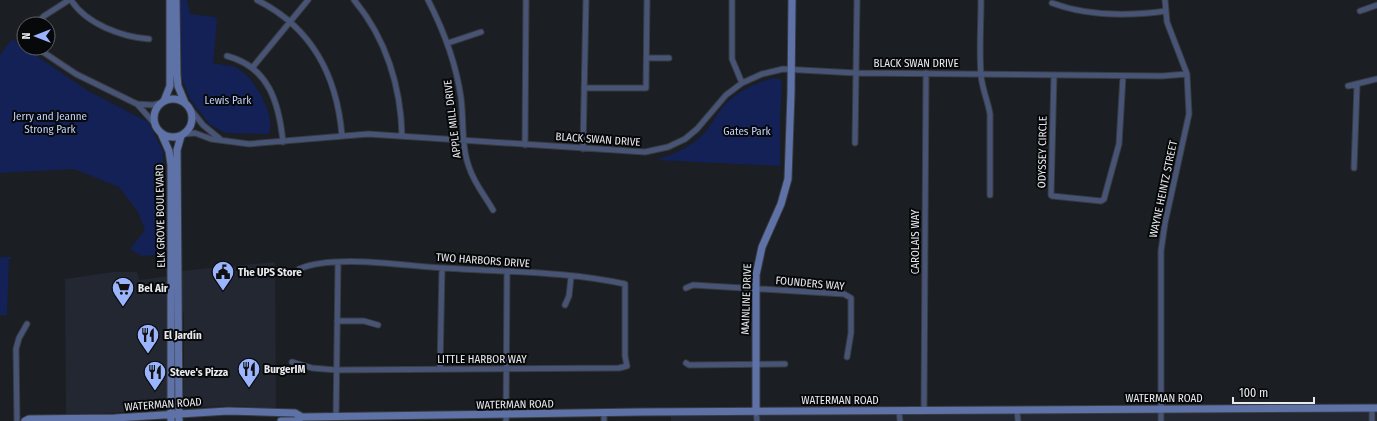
<svg xmlns="http://www.w3.org/2000/svg" width="1377" height="421" viewBox="0 0 1377 421" font-family="'Fira Sans Condensed',sans-serif">
  <style>
    .built { fill: #222731 }
    .green { fill: #132157 }
    .lines { fill: none; stroke-linecap: round; stroke-linejoin: round }
    .street-casing { stroke: #383b3f; stroke-width: 7 }
    .secondary-casing { stroke: #383b3f; stroke-width: 9 }
    .street { stroke: #475476; stroke-width: 5 }
    .secondary { stroke: #5e72a8; stroke-width: 7 }
    .labels { text-anchor: middle; stroke-width: 4; stroke-linejoin: round; paint-order: stroke }
    .street-label { font-size: 11px; fill: #e8eaee; stroke: #07080a }
    .park-label { font-size: 11px; fill: #c0d1fd; stroke: #07080a }
    .poi-label { font-size: 11px; font-weight: bold; fill: #e8eaee; stroke: #07080a; text-anchor: start }
  </style>
  <rect width="100%" height="100%" fill="#1b1e23"/>
  <path class="built" d="M275,262L276,409L236,406L197,407L187,405L184,395V315L180,301V271Z
    M113,272H137L139,280L169,276L167,403L165,408L161,410L66,415L65,279Z
    M1377,408V421H671V412Z"/>
  <path class="green" d="M180,0H187L190,14L215,17L217,21L213,63C220,65 229,65 235,67C254,75 276,115 269,134L225,133L209,124L190,99L182,78Z
    M12,39L88,91L148,122L163,151L164,254L142,256L130,249L145,230L138,212L119,187L74,169L0,173V55Z
    M774,78L779,79L782,82L780,119V166L657,160C675,154 695,145 707,130C715,119 721,106 732,98C744,88 759,82 774,78Z
    M0,257H11L12,259H9L7,315H0Z"/>
  <g class="lines">
    <g class="street-casing">
      <path id="street" d="M71,0C86,24 122,37 149,39
        M257,0C313,28 337,76 342,136
        M354,0C386,38 401,87 402,136
        M428,0C444,31 456,63 461,98C464,121 461,145 469,167C474,183 485,196 493,210
        M732,0V59L742,83
        M981,0C981,25 979,50 981,75C982,89 988,101 990,114V195
        M1052,3C1087,16 1129,16 1166,11
        M1360,11L1377,5
        M36,24L44,16L69,0
        M24,38V39
        M448,43L481,32
        M37,48L76,74L137,104L153,105L161,103
        M227,56C269,67 279,103 283,142
        M647,58H669
        M252,68L308,0
        M1054,75L1051,195L1052,196L1101,201L1104,199L1119,144L1123,76
        M1348,86L1377,79
        M584,88H646L647,0
        M137,104L155,124
        M192,111L203,125L220,139
        M185,134L195,133L211,139L249,144L368,134L645,152L668,147L685,139L697,129L726,95L742,83L762,74L783,69L856,73L1162,76L1187,74
        M855,143L857,0
        M525,145L526,0
        M583,149L586,0
        M1354,168L1357,85
        M686,288L693,285L844,294L851,298V333L847,357
        M565,305L569,296L571,277
        M337,321H364L378,325
        M292,362L312,368L336,370L619,368L627,366L625,356V284C567,271 504,272 444,268C403,266 335,254 299,269
        M686,363L689,365L785,364
        M440,369L442,268
        M1372,408V421
        M924,410L926,73
        M1017,410L1018,421
        M899,411L900,421
        M756,412L757,421
        M336,417L338,263
        M17,421L16,349L19,338L27,324
        M506,421L507,271
        M604,421V413
        M1161,421V251L1165,223L1189,114L1187,74L1167,22L1165,0"/>
    </g>
    <g class="secondary-casing">
      <path id="secondary" d="M176,0L177,75L178,86L185,103
        M154 118a19 19 0 1 1 38 0a19 19 0 1 1-38 0Z
        M164,101L170,86V0
        M161,133L169,151L171,165V421
        M756,412V275L762,247L781,204L788,179L791,93L792,0
        M25,421L29,419L115,418L228,411L295,413L302,417
        M179,421L177,150L181,136
        M281,421H295L302,417L640,412L1377,408"/>
    </g>
    <use href="#street" class="street"/>
    <use href="#secondary" class="secondary"/>
  </g>
  <defs>
    <g id="civic-pin" transform="scale(1.15)"><path d="M0 17L-7.5 6A9.5 9.5 0 1 1 7.5 6Z" fill="#9ab5fd" stroke="#07080a"/><path d="M-.6-6.5H3V-4.5H.6V-3L4-1V1h2V6H-6V1h2V-1L-.6-3ZM-1.2 2.5V6h2.4V2.5Z" fill="#111"/></g>
    <g id="supermarket-pin" transform="scale(1.15)"><path d="M0 17L-7.5 6A9.5 9.5 0 1 1 7.5 6Z" fill="#9ab5fd" stroke="#07080a"/><path d="M-6-5.5h2.5l.6 2H6L4.5 2H-2.5L-4.4-4H-6ZM-1.5 3.2a1.3 1.3 0 1 0 .1 0ZM3 3.2a1.3 1.3 0 1 0 .1 0Z" fill="#111"/></g>
    <g id="restaurant-pin" transform="scale(1.15)"><path d="M0 17L-7.5 6A9.5 9.5 0 1 1 7.5 6Z" fill="#9ab5fd" stroke="#07080a"/><path d="M-5-6h1v4h1v-4h1v4h1v-4h1v5L-1.5 .5V6h-2V.5L-5-1ZM5-6V6H3V1.5H1.5Q1.5-4 5-6Z" fill="#111"/></g>
  </defs>
  <g fill-rule="evenodd">
    <use href="#civic-pin" x="223" y="272"/>
    <use href="#supermarket-pin" x="123" y="288"/>
    <use href="#restaurant-pin" x="148" y="335"/>
    <use href="#restaurant-pin" x="249" y="369"/>
    <use href="#restaurant-pin" x="155" y="372"/>
  </g>
  <g class="labels">
    <g class="street-label">
      <text x="916" y="67">BLACK SWAN DRIVE</text>
      <text transform="translate(452 119) rotate(-97)" y="4">APPLE MILL DRIVE</text>
      <text transform="translate(598 139) rotate(4)" y="4">BLACK SWAN DRIVE</text>
      <text transform="translate(1042 152) rotate(-89)" y="4">ODYSSEY CIRCLE</text>
      <text transform="translate(1163 189) rotate(-78)" y="4">WAYNE HEINTZ STREET</text>
      <text transform="translate(160 216) rotate(-91)" y="4">ELK GROVE BOULEVARD</text>
      <text transform="translate(915 242) rotate(-90)" y="4">CAROLAIS WAY</text>
      <text transform="translate(483 260) rotate(4)" y="4">TWO HARBORS DRIVE</text>
      <text transform="translate(810 283) rotate(5)" y="4">FOUNDERS WAY</text>
      <text transform="translate(746 299) rotate(-88)" y="4">MAINLINE DRIVE</text>
      <text x="482" y="363">LITTLE HARBOR WAY</text>
      <text x="1164" y="402">WATERMAN ROAD</text>
      <text x="840" y="404">WATERMAN ROAD</text>
      <text transform="translate(163 404) rotate(-4)" y="4">WATERMAN ROAD</text>
      <text transform="translate(515 404) rotate(-1)" y="4">WATERMAN ROAD</text>
    </g>
    <g class="park-label">
      <text x="228" y="104">Lewis Park</text>
      <text x="50" y="120">Jerry and Jeanne<tspan x="50" dy="13">Strong Park</tspan></text>
      <text x="747" y="135">Gates Park</text>
    </g>
    <g class="poi-label">
      <text x="238" y="276">The UPS Store</text>
      <text x="138" y="292">Bel Air</text>
      <text x="164" y="339">El Jardín</text>
      <text x="264" y="373">BurgerIM</text>
      <text x="170" y="376">Steve's Pizza</text>
    </g>
  </g>
  <g transform="translate(36 36) rotate(270)"><circle r="19" fill="#07080a" stroke="#616265"/>
  <path d="M0-3L7 15L0 10L-7 15Z" fill="#9ab5fd"/>
  <text y="-6" font-size="11" font-weight="bold" text-anchor="middle" fill="#e8eaee">N</text>
  </g>
  <path d="M1233 397v6h81v-6" fill="none" stroke="#e8eaee" stroke-width="2"/>
  <text x="1239" y="397" font-size="12" fill="#e8eaee" stroke="#07080a" stroke-width="3" paint-order="stroke">100 m</text>
</svg>
